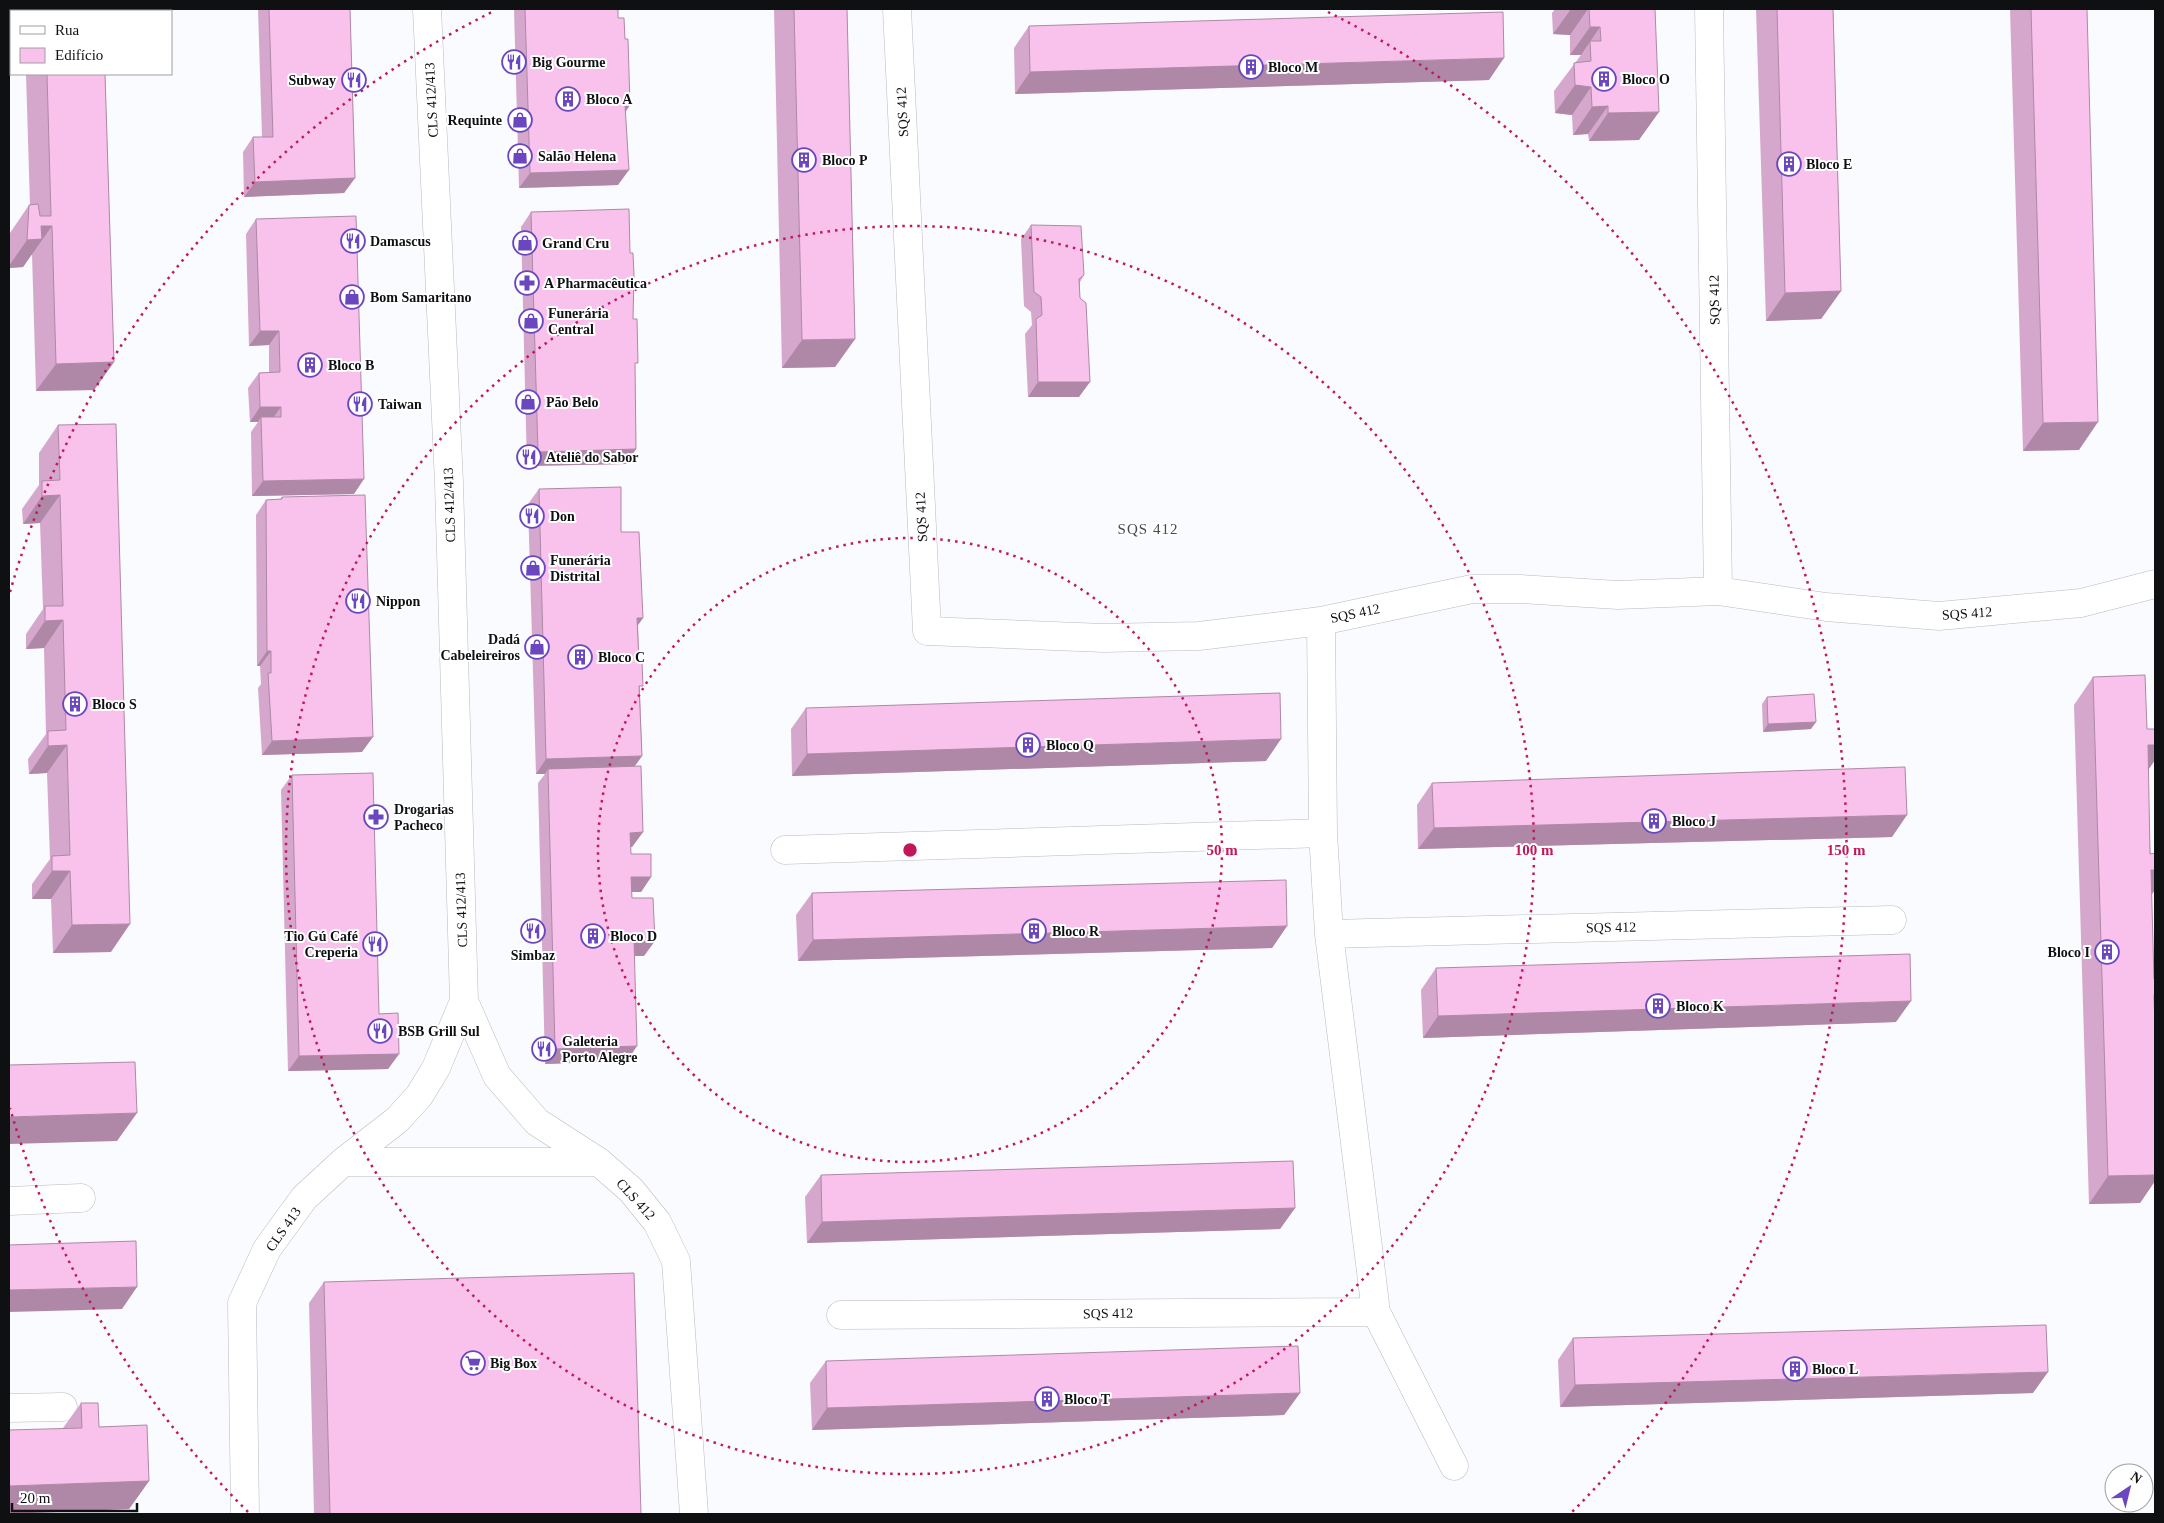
<svg xmlns="http://www.w3.org/2000/svg" width="2164" height="1523" viewBox="0 0 2164 1523" font-family="'Times New Roman',serif">
  <style>
    .lines { fill: none; stroke-linecap: round; stroke-linejoin: round }
    .minor-casing { stroke: #b8bac0; stroke-width: 29 }
    .minor { stroke: #fff; stroke-width: 28 }
    .wall { fill: #d6a7cc }
    .shaded-wall { fill: #ae88a6 }
    .building { fill: #f9c2ed; stroke: #ae88a6 }
    .ring { fill: none; stroke: #c2185b; stroke-width: 2.5; stroke-dasharray: 2.5 5 }
    .labels { text-anchor: middle; stroke-width: 4; stroke-linejoin: round; paint-order: stroke }
    .poi-label { font-size: 14px; font-weight: bold; fill: #0f1012; stroke: #fff; text-anchor: start }
    .street-label { font-size: 14px; fill: #0f1012; stroke: #fff }
    .neighbourhood-label { font-size: 15px; letter-spacing: 1px; fill: #48494e; stroke: #fff }
    .centre { fill: #c2185b; stroke: #fff; stroke-width: 2.5 }
    .ring-label { font-size: 15px; text-anchor: middle; font-weight: bold; fill: #c2185b; stroke: #fff; stroke-width: 4; stroke-linejoin: round; paint-order: stroke }
  </style>
  <rect width="100%" height="100%" fill="#f9fbfe"/>
  <g class="lines">
    <g class="minor-casing">
      <path id="minor" d="M427,9L449,483L464,1001L497,1076L537,1122L599,1162L631,1190L657,1222L676,1261L694,1514
        M897,9L927,631L1104,638L1199,636L1321,621L1472,589H1520L1618,595L1718,591L1826,607L1939,616L2081,603L2155,584
        M1709,9L1718,591
        M1321,621L1323,833L1329,934L1376,1312L1454,1466
        M785,850L1323,833
        M1329,934L1892,920
        M343,1162H599
        M9,1201L81,1198
        M841,1315L1376,1312
        M9,1408L63,1407
        M245,1514L242,1303L267,1249L304,1198L343,1162L397,1120L419,1096L436,1068L464,1001"/>
    </g>
    <use href="#minor" class="minor"/>
  </g>
  <path class="wall" d="M24,9H103V11H24Z
    M258,9H350L355,178L344,193L244,197L243,152L253,137H262Z
    M514,9H618V18L625,39L630,105L626,111L618,185L519,188Z
    M774,9H847L855,339L835,367L782,368Z
    M1555,9H1655L1639,140L1589,141L1588,134L1573,135L1572,115L1555,113L1554,91L1581,55H1570V35L1553,34L1552,13Z
    M1756,9H1833L1841,291L1821,319L1766,321Z
    M2010,9H2087L2079,450L2023,451Z
    M1029,26L1489,80L1015,94L1014,48Z
    M26,74H105L114,362L94,390L36,391L32,254L23,267L9,268L10,233L29,205H30Z
    M531,212L630,253L633,319L636,449L626,464L527,466L521,227Z
    M256,219L354,494L252,496L251,432L258,422H250L248,388L259,373L269,372V345L249,346L246,234Z
    M1031,225L1084,275L1080,282L1079,397H1028L1025,334L1032,325L1031,312L1024,306L1021,239Z
    M58,425L111,952L53,953L51,899H32V884L50,859L47,773L29,774L28,759L46,734L44,648L26,649V634L43,609L40,523L23,524L22,509L39,485V453Z
    M539,489L621,532L643,618L638,625L642,756L635,766L643,832L632,847H630L631,854L651,877L641,892H632V898L644,956H634L627,1061L545,1064L538,783L545,774H536L528,504Z
    M282,497L362,752L262,755L258,688L261,684L260,666H257L256,515L266,500L280,499Z
    M2093,677L2147,729H2155V760L2148,770L2155,1020V1181L2140,1203L2089,1204L2074,705Z
    M1767,697L1811,729L1763,732L1762,704Z
    M806,708L1266,761L792,776L791,729Z
    M292,775L379,1014L399,1054L388,1069L288,1071L281,790Z
    M1432,783L1892,837L1418,849L1417,805Z
    M812,893L1287,926L1272,948L798,961L796,915Z
    M1436,968L1896,1022L1423,1038L1421,990Z
    M821,1175L1295,1208L1280,1229L807,1243L805,1197Z
    M324,1282L641,1514H314L309,1303Z
    M1573,1338L2033,1393L1560,1407L1558,1360Z
    M826,1361L1300,1393L1284,1415L812,1430L810,1383Z
    M81,1403L99,1427L149,1481L129,1509L63,1428Z"/>
  <path class="shaded-wall" d="M9,9H21L20,11H11V17H9Z
    M1571,9H1588L1570,35L1553,34Z
    M1590,27H1600L1581,55H1570Z
    M1504,58L1489,80L1015,94L1030,72Z
    M1575,85L1591,87L1572,115L1555,113Z
    M625,105H630L620,120Z
    M1608,106L1588,134L1573,135L1592,107Z
    M1659,112L1639,140L1589,141L1608,113Z
    M629,170L618,185L519,188L530,173Z
    M355,178L344,193L244,197L255,182Z
    M41,226H52L23,267L9,268V266L27,240Z
    M1841,291L1821,319L1766,321L1785,293Z
    M260,331H279L269,345L249,346Z
    M855,339L835,367L782,368L802,340Z
    M114,362L94,390L36,391L56,364Z
    M1038,382H1090L1079,397H1028Z
    M260,407H281L270,422L261,417L258,422H250Z
    M2098,422L2079,450L2023,451L2043,423Z
    M636,449L626,464L527,466L538,452Z
    M364,479L354,494L252,496L263,481Z
    M60,495L40,523L23,524L42,496Z
    M637,618H643L632,633Z
    M63,620L44,648L26,649L45,621Z
    M267,651H271L260,666H257Z
    M1816,722L1811,729L1763,732L1768,724Z
    M373,737L362,752L262,755L272,741Z
    M1281,739L1266,761L792,776L807,754Z
    M67,745L47,773L29,774L48,746Z
    M2148,745H2155V760L2146,773Z
    M642,756L631,771L548,769L545,774H536L546,759Z
    M1907,815L1892,837L1418,849L1434,828Z
    M643,832L632,847H620L630,833Z
    M2151,870H2155V890L2150,897Z
    M52,871H70L51,899H32Z
    M631,877H651L641,892H621Z
    M130,924L111,952L53,953L72,925Z
    M1287,926L1272,948L798,961L813,940Z
    M634,941H655L644,956H623Z
    M1911,1001L1896,1022L1423,1038L1438,1016Z
    M637,1046L627,1061L545,1064L555,1049Z
    M399,1054L388,1069L288,1071L299,1056Z
    M137,1113L117,1141L9,1144V1117Z
    M2155,1175V1181L2140,1203L2089,1204L2108,1176Z
    M1295,1208L1280,1229L807,1243L822,1222Z
    M137,1287L122,1309L9,1312V1290Z
    M2048,1372L2033,1393L1560,1407L1575,1385Z
    M1300,1393L1284,1415L812,1430L827,1408Z
    M149,1481L129,1509L9,1514V1486Z"/>
  <path class="building" d="M45,9H103V11H45Z
    M269,9H350L355,178L255,182L253,137H273Z
    M525,9H618V18H624L625,39H628L630,105H625L629,170L530,173Z
    M794,9H847L855,339L802,340Z
    M1589,9H1655L1659,112L1608,113V106L1592,107L1591,87L1575,85L1574,63L1591,61L1590,41H1601L1600,27H1590Z
    M1777,9H1833L1841,291L1785,293Z
    M2031,9H2087L2098,422L2043,423Z
    M1503,12L1504,58L1030,72L1029,26Z
    M47,74H105L114,362L56,364L52,226H41L42,239L27,240L29,205L38,204L40,216H51Z
    M629,209L630,253H633L634,275L633,319H637L638,363H635L636,449L538,452L531,212Z
    M356,216L364,479L263,481L261,417H281V407H260L259,373L280,372L279,331H260L256,219Z
    M1031,225L1081,226L1084,275L1079,279L1080,298L1086,303L1090,382H1038L1036,319L1042,315L1041,297L1034,292Z
    M116,424L130,924L72,925L70,871H52V856L70,855L67,745L48,746V731L66,730L63,620L45,621V606H63L60,495L42,496V481L60,480L58,425Z
    M621,487V532H639L643,618H637L639,662H642L643,686H639L642,756L546,759L539,489Z
    M365,495L373,737L272,741L268,673H271V651H267L266,500L282,499V497Z
    M2145,675L2147,729H2155V745H2148L2150,854L2155,853V870H2151L2154,979H2155V995H2154L2155,1029V1175L2108,1176L2093,677Z
    M1280,693L1281,739L807,754L806,708Z
    M1814,694L1816,722L1768,724L1767,697Z
    M641,766L643,832L630,833L631,854H651V877H631L632,898H653L655,941H634L637,1046L555,1049L548,769Z
    M1905,767L1907,815L1434,828L1432,783Z
    M373,773L379,1014L398,1013L399,1054L299,1056L292,775Z
    M1286,880L1287,926L813,940L812,893Z
    M1910,954L1911,1001L1438,1016L1436,968Z
    M135,1062L137,1113L9,1117V1065Z
    M1293,1161L1295,1208L822,1222L821,1175Z
    M136,1241L137,1287L9,1290V1245Z
    M634,1273L641,1514H330L324,1282Z
    M2046,1325L2048,1372L1575,1385L1573,1338Z
    M1298,1346L1300,1393L827,1408L826,1361Z
    M81,1403H98L99,1427L147,1425L149,1481L9,1486V1430L82,1428Z"/>
  <g class="ring">
    <circle cx="910" cy="850" r="312"/>
    <circle cx="910" cy="850" r="624"/>
    <path d="M248 1512A936 936 0 0 1 10 1108M10 592A936 936 0 0 1 492 12M1328 12A936 936 0 0 1 1572 1512"/>
  </g>
  <defs>
    <g id="restaurant-ring" transform="scale(1.25)"><circle r="9.5" fill="#fff" stroke="#6a47bf" stroke-width="1.5"/><path d="M-5-6h1v4h1v-4h1v4h1v-4h1v5L-1.5 .5V6h-2V.5L-5-1ZM5-6V6H3V1.5H1.5Q1.5-4 5-6Z" fill="#6a47bf"/></g>
    <g id="building-ring" transform="scale(1.25)"><circle r="9.5" fill="#fff" stroke="#6a47bf" stroke-width="1.5"/><path d="M-4-6H4V6H1V3H-1V6H-4ZM-2.5-4.3h1.7v1.8h-1.7ZM.8-4.3h1.7v1.8H.8ZM-2.5-1h1.7V.8h-1.7ZM.8-1h1.7V.8H.8Z" fill="#6a47bf"/></g>
    <g id="shop-ring" transform="scale(1.25)"><circle r="9.5" fill="#fff" stroke="#6a47bf" stroke-width="1.5"/><path d="M-5-2.5h2.3a2.7 3.5 0 0 1 5.4 0H5L5.5 6h-11ZM-1.5-2.5h3a1.5 2.3 0 0 0-3 0Z" fill="#6a47bf"/></g>
    <g id="pharmacy-ring" transform="scale(1.25)"><circle r="9.5" fill="#fff" stroke="#6a47bf" stroke-width="1.5"/><path d="M-2-6h4v4h4v4h-4v4h-4v-4h-4v-4h4Z" fill="#6a47bf"/></g>
    <g id="supermarket-ring" transform="scale(1.25)"><circle r="9.5" fill="#fff" stroke="#6a47bf" stroke-width="1.5"/><path d="M-6-5.5h2.5l.6 2H6L4.5 2H-2.5L-4.4-4H-6ZM-1.5 3.2a1.3 1.3 0 1 0 .1 0ZM3 3.2a1.3 1.3 0 1 0 .1 0Z" fill="#6a47bf"/></g>
  </defs>
  <g fill-rule="evenodd">
    <use href="#restaurant-ring" x="514" y="62"/>
    <use href="#building-ring" x="1251" y="67"/>
    <use href="#building-ring" x="1604" y="79"/>
    <use href="#restaurant-ring" x="354" y="80"/>
    <use href="#building-ring" x="568" y="99"/>
    <use href="#shop-ring" x="520" y="120"/>
    <use href="#shop-ring" x="520" y="156"/>
    <use href="#building-ring" x="804" y="160"/>
    <use href="#building-ring" x="1789" y="164"/>
    <use href="#restaurant-ring" x="353" y="241"/>
    <use href="#shop-ring" x="525" y="243"/>
    <use href="#pharmacy-ring" x="527" y="283"/>
    <use href="#shop-ring" x="352" y="297"/>
    <use href="#shop-ring" x="531" y="321"/>
    <use href="#building-ring" x="310" y="365"/>
    <use href="#shop-ring" x="528" y="402"/>
    <use href="#restaurant-ring" x="360" y="404"/>
    <use href="#restaurant-ring" x="529" y="457"/>
    <use href="#restaurant-ring" x="532" y="516"/>
    <use href="#shop-ring" x="533" y="568"/>
    <use href="#restaurant-ring" x="358" y="601"/>
    <use href="#shop-ring" x="537" y="647"/>
    <use href="#building-ring" x="580" y="657"/>
    <use href="#building-ring" x="75" y="704"/>
    <use href="#building-ring" x="1028" y="745"/>
    <use href="#pharmacy-ring" x="376" y="817"/>
    <use href="#building-ring" x="1654" y="821"/>
    <use href="#restaurant-ring" x="533" y="931"/>
    <use href="#building-ring" x="1034" y="931"/>
    <use href="#building-ring" x="593" y="936"/>
    <use href="#restaurant-ring" x="375" y="944"/>
    <use href="#building-ring" x="2107" y="952"/>
    <use href="#building-ring" x="1658" y="1006"/>
    <use href="#restaurant-ring" x="380" y="1031"/>
    <use href="#restaurant-ring" x="544" y="1049"/>
    <use href="#supermarket-ring" x="473" y="1363"/>
    <use href="#building-ring" x="1795" y="1369"/>
    <use href="#building-ring" x="1047" y="1399"/>
  </g>
  <g class="labels">
    <g class="poi-label">
      <text x="532" y="67">Big Gourme</text>
      <text x="1268" y="72">Bloco M</text>
      <text x="1622" y="84">Bloco O</text>
      <text x="336" y="85" text-anchor="end">Subway</text>
      <text x="586" y="104">Bloco A</text>
      <text x="502" y="125" text-anchor="end">Requinte</text>
      <text x="538" y="161">Salão Helena</text>
      <text x="822" y="165">Bloco P</text>
      <text x="1806" y="169">Bloco E</text>
      <text x="370" y="246">Damascus</text>
      <text x="542" y="248">Grand Cru</text>
      <text x="544" y="288">A Pharmacêutica</text>
      <text x="370" y="302">Bom Samaritano</text>
      <text x="548" y="318">Funerária<tspan x="548" dy="16">Central</tspan></text>
      <text x="328" y="370">Bloco B</text>
      <text x="546" y="407">Pão Belo</text>
      <text x="378" y="409">Taiwan</text>
      <text x="546" y="462">Ateliê do Sabor</text>
      <text x="550" y="521">Don</text>
      <text x="550" y="565">Funerária<tspan x="550" dy="16">Distrital</tspan></text>
      <text x="376" y="606">Nippon</text>
      <text x="520" y="644" text-anchor="end">Dadá<tspan x="520" dy="16">Cabeleireiros</tspan></text>
      <text x="598" y="662">Bloco C</text>
      <text x="92" y="709">Bloco S</text>
      <text x="1046" y="750">Bloco Q</text>
      <text x="394" y="814">Drogarias<tspan x="394" dy="16">Pacheco</tspan></text>
      <text x="1672" y="826">Bloco J</text>
      <text x="1052" y="936">Bloco R</text>
      <text x="358" y="941" text-anchor="end">Tio Gú Café<tspan x="358" dy="16">Creperia</tspan></text>
      <text x="610" y="941">Bloco D</text>
      <text x="2090" y="957" text-anchor="end">Bloco I</text>
      <text x="533" y="960" text-anchor="middle">Simbaz</text>
      <text x="1676" y="1011">Bloco K</text>
      <text x="398" y="1036">BSB Grill Sul</text>
      <text x="562" y="1046">Galeteria<tspan x="562" dy="16">Porto Alegre</tspan></text>
      <text x="490" y="1368">Big Box</text>
      <text x="1812" y="1374">Bloco L</text>
      <text x="1064" y="1404">Bloco T</text>
    </g>
    <g class="street-label">
      <text transform="translate(431 100) rotate(-93)" y="5">CLS 412/413</text>
      <text transform="translate(902 112) rotate(-93)" y="5">SQS 412</text>
      <text transform="translate(1714 300) rotate(-91)" y="5">SQS 412</text>
      <text transform="translate(449 505) rotate(-92)" y="5">CLS 412/413</text>
      <text transform="translate(921 517) rotate(-93)" y="5">SQS 412</text>
      <text transform="translate(1355 613) rotate(-12)" y="5">SQS 412</text>
      <text transform="translate(1967 613) rotate(-4)" y="5">SQS 412</text>
      <text transform="translate(461 910) rotate(-92)" y="5">CLS 412/413</text>
      <text transform="translate(1611 927) rotate(-1)" y="5">SQS 412</text>
      <text transform="translate(636 1199) rotate(48)" y="5">CLS 412</text>
      <text transform="translate(283 1229) rotate(-55)" y="5">CLS 413</text>
      <text transform="translate(1108 1313) rotate(-1)" y="5">SQS 412</text>
    </g>
    <g class="neighbourhood-label">
      <text x="1148" y="534">SQS 412</text>
    </g>
  </g>
  <circle cx="910" cy="850" r="8" class="centre"/>
  <g class="ring-label">
    <text x="1222" y="855">50 m</text>
    <text x="1534" y="855">100 m</text>
    <text x="1846" y="855">150 m</text>
  </g>
  <rect width="2164" height="1523" fill="none" stroke="#0f1012" stroke-width="20"/>
  <rect x="10" y="10" width="162" height="65" fill="#ffffff" stroke="#9f9fa0"/>
  <rect x="20" y="26" width="25" height="8" fill="#ffffff" stroke="#9f9fa0"/>
  <text x="55" y="35" font-size="15" fill="#0f1012">Rua</text>
  <rect x="20" y="48" width="25" height="15" fill="#f9c2ed" stroke="#9f9fa0"/>
  <text x="55" y="60" font-size="15" fill="#0f1012">Edifício</text>
  <g transform="translate(2129 1488) rotate(35)"><circle r="24" fill="#ffffff" stroke="#9f9fa0"/>
  <path d="M0-4L9 19L0 12L-9 19Z" fill="#6a47bf"/>
  <text y="-8" font-size="14" font-weight="bold" text-anchor="middle" fill="#0f1012">N</text>
  </g>
  <path d="M12 1503v8h125v-8" fill="none" stroke="#0f1012" stroke-width="2.5"/>
  <text x="20" y="1503" font-size="15" fill="#0f1012" stroke="#ffffff" stroke-width="4" paint-order="stroke">20 m</text>
</svg>
